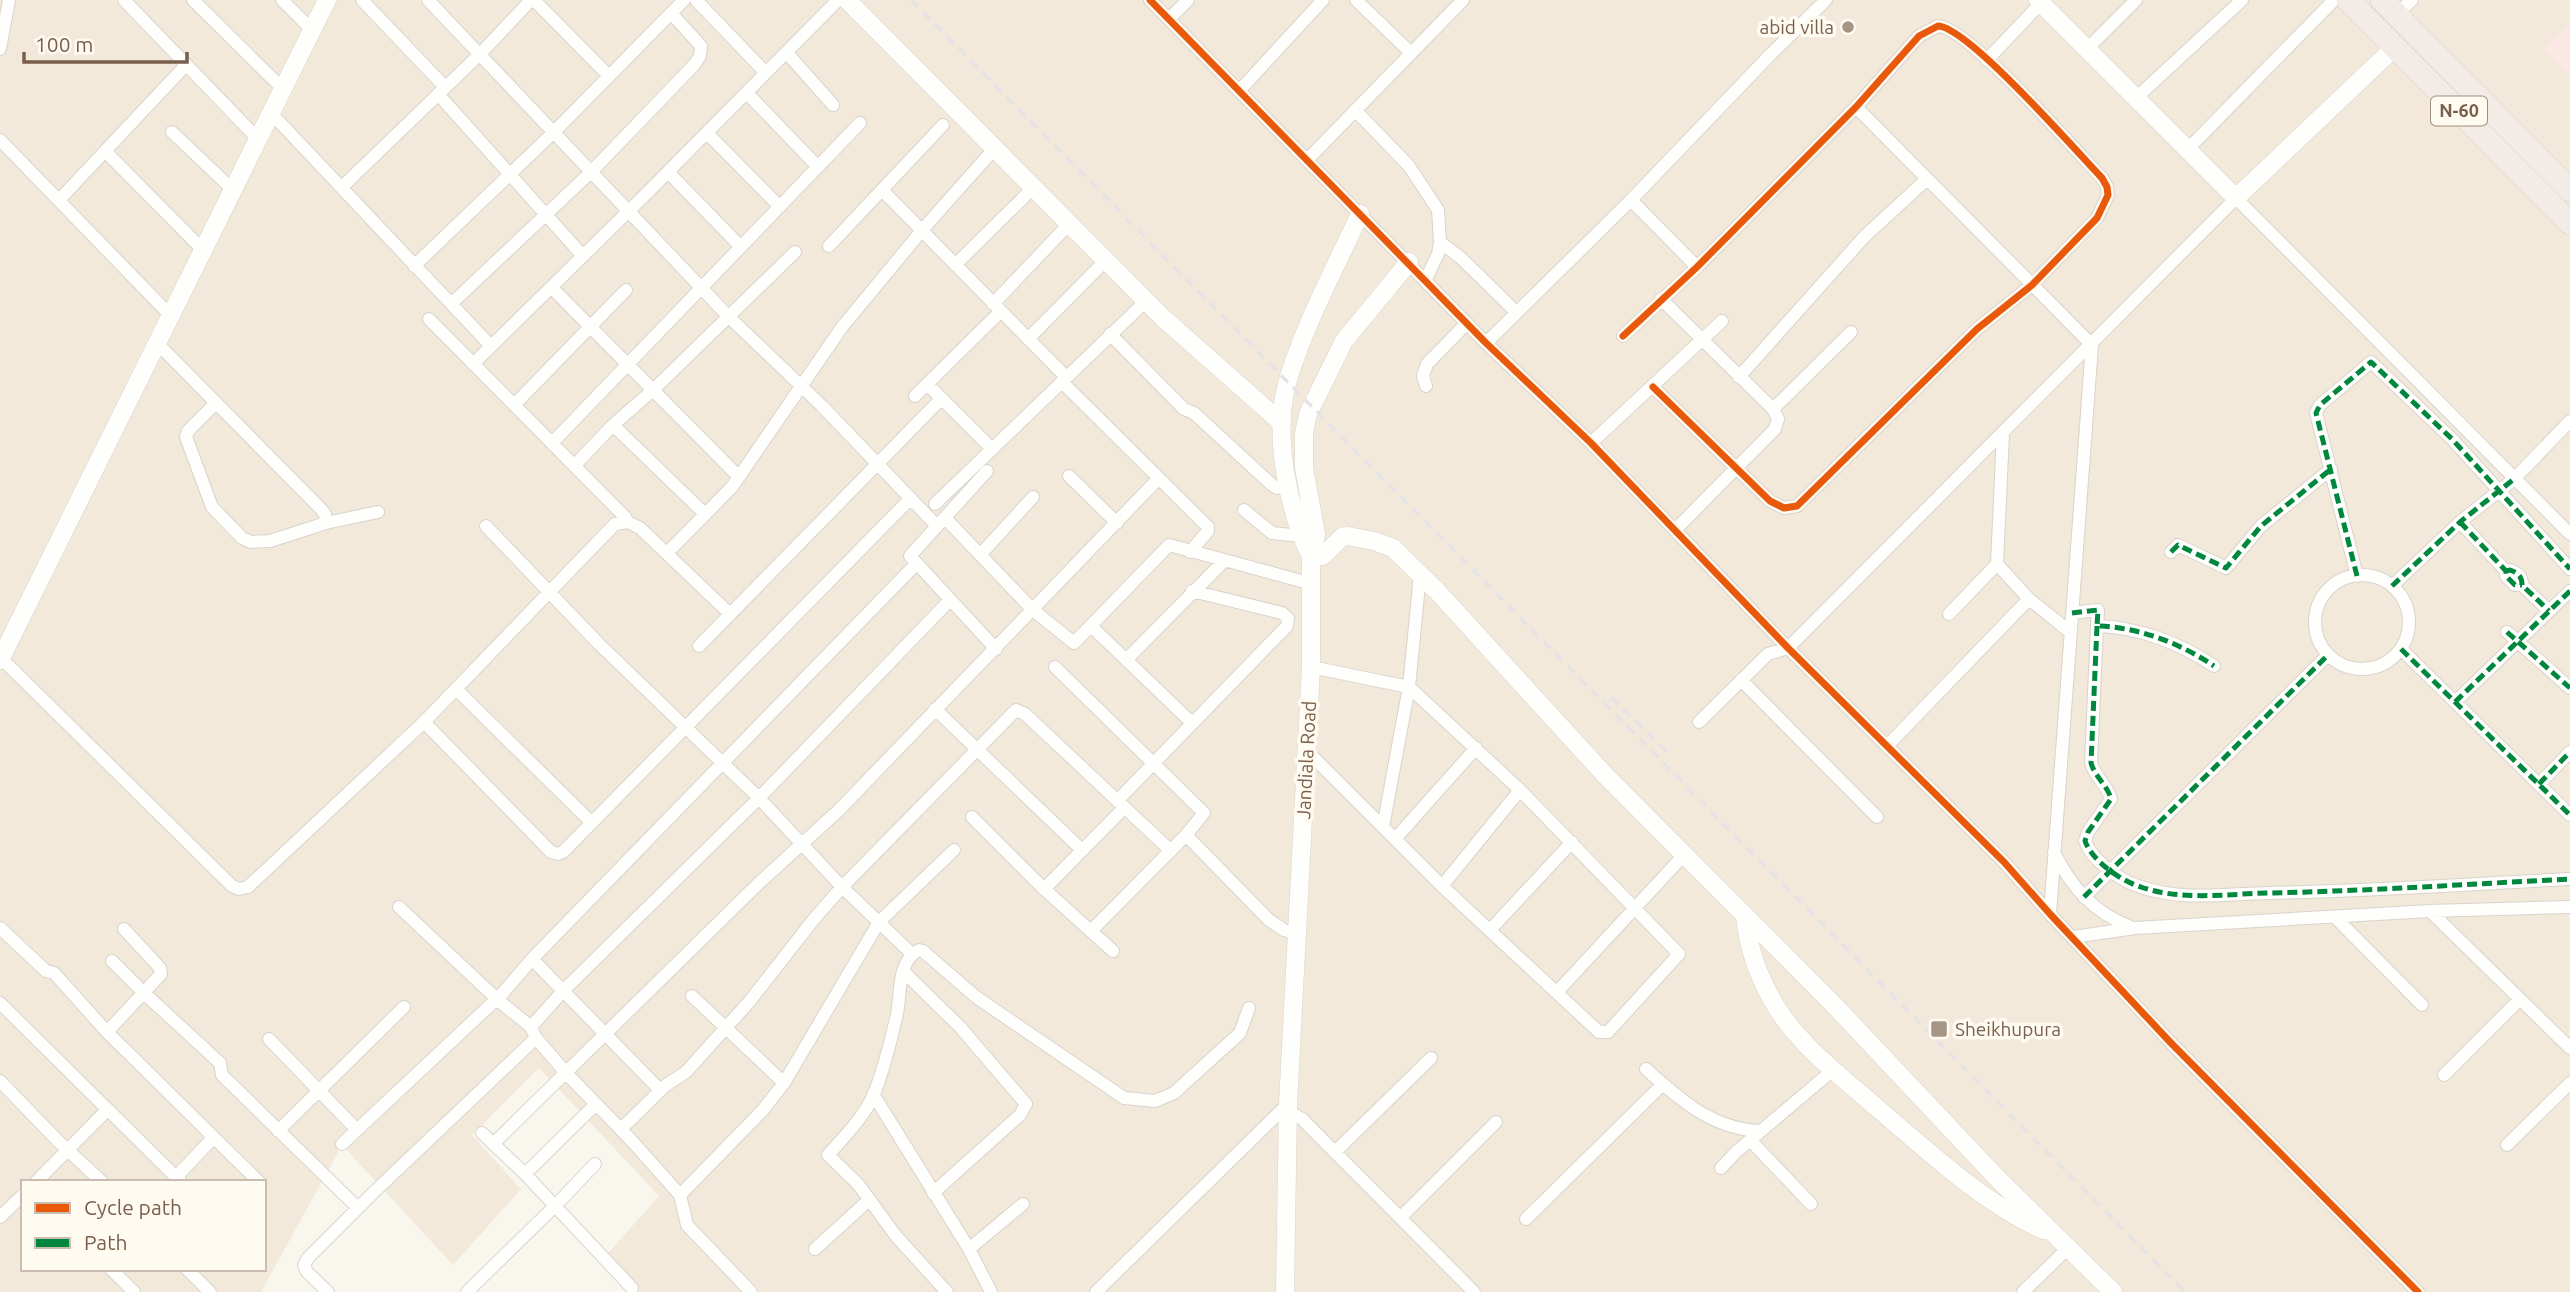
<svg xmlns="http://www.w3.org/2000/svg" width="2570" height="1292" viewBox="0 0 2570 1292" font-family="Ubuntu,sans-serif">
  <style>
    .residential { fill: #f2e9db; fill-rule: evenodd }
    .medical { fill: #fbe8e5 }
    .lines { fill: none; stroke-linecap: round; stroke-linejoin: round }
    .street-casing { stroke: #d9d3cc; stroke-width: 14 }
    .secondary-casing { stroke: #dad3cb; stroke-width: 19 }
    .highway-casing { stroke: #dad2ca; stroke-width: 24 }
    .street { stroke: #fefefc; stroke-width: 12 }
    .secondary { stroke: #fefefc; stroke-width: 18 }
    .highway { stroke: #f2ebe6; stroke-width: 23 }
    .rail { stroke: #e6e3e6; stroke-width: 3.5; stroke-dasharray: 10 7; stroke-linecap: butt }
    .quiet { stroke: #00873e; stroke-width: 5; stroke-dasharray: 10 5; stroke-linecap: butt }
    .cycleway-casing { stroke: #fffbf1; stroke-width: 11 }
    .cycleway { stroke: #e8590c; stroke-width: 7 }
    .poi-dot { fill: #a69484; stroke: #fffbf1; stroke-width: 2.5 }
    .labels { text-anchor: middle; stroke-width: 7; stroke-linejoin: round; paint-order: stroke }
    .shield { fill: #fffbf1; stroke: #a28e7d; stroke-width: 2 }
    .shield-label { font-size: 18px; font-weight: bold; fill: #7a5f4b }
    .poi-label { font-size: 19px; fill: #7a5f4b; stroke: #fffbf1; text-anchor: end }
    .street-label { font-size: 19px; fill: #7a5f4b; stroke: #fffbf1 }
  </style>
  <rect width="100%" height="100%" fill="#f9f6ee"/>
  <path class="residential" d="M0,0H2570V1292H634L603,1259L659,1196L539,1068L472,1135L521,1189L453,1265L342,1145L261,1292H0ZM23,1182H264V1269H23Z"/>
  <path class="medical" d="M2570,24V76L2543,49Z"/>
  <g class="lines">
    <g class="street-casing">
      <path id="street" d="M124,0L258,139
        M193,0L283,89
        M282,0L312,30
        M362,0L445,87
        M428,0L728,316L822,406L937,526
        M534,0L609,76
        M696,0L766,73
        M1150,0L1486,343L1591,443L1788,648L2004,862L2050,914L2171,1043L2418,1292
        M1356,0L1411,53
        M2394,16L2412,0
        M1169,19L1188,0
        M0,49L9,0
        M2087,49L2136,0
        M787,53L833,105
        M1987,60L2044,0
        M1239,91L1323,0
        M747,93L818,167
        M438,94L582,255
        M2136,98L2242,0
        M1856,107L2092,345L2050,914
        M1355,110L1409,166L1438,210L1440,242L1438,254L1426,279
        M271,113L491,346
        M172,132L233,190
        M707,133L780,207
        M0,140L171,316
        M2187,150L2334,0
        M105,151L203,250
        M1307,160L1463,0
        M668,172L741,247
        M342,187L481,53L531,0
        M882,190L1066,377
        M60,199L186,65
        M1631,200L1697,267
        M1440,242L1461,258L1516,312
        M829,246L943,125
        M955,265L1033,188
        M414,266L554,132L684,0
        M551,287L739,477
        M1661,299L1773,409L1778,419L1775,429L1675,530
        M451,304L591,172L694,65L700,56L701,46L671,13
        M993,304L1069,224
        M429,319L625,517L628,522
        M1110,334L1184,409L1194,413L1271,484L1277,488L1289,486
        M1623,336L1697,267L1856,107L1919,36L1938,26C1968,27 2076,151 2102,178L2107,187L2108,195L2097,218L2032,285L1977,329L1797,506L1784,508L1770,501L1653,387
        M1028,339L1106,260
        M157,343L320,508L325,514L326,523
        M1486,343L1631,200L1769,56L1826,0
        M473,364L648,192L838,0
        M1739,377L1864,237L1927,179
        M1062,382L1208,527V531L1190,552
        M927,384L992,449
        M1426,386L1423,376L1427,364L1467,323
        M915,396L1001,311
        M216,403L188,431L186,437L212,507L242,538L251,542L270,541L326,523L378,512
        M515,404L626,290
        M1773,409L1851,332
        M613,425L705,514
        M2003,434L1997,564L2029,599L2070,632
        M552,443L860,123
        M1591,443L1722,321
        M574,466L613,425L653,390L795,252
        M987,471L910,556L996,649
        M1069,476L1117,523
        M935,504L1146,301
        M1244,510L1272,533L1301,536
        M945,518L1033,610L1074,643L1169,545L1312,584
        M2460,522L2506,571V576L2515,585H2522
        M486,526L599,644L759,798L842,887L912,954
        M2171,552L2178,545L2226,568L2261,526L2331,469
        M667,553L732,487L842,327L924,228L994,149
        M980,555L1033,497
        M2506,571L2510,570C2518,573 2522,576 2522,585L2549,611
        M2315 622a47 47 0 1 1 94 0a47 47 0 1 1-94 0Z
        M2357,576L2316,413L2320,405L2371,362L2452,439L2570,569
        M2392,586L2460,522L2514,479L2570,421
        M2072,613L2098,610L2097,626C2138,627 2180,643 2214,666
        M1949,614L1997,564
        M1091,626L1192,723
        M2097,626L2091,763C2095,777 2108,786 2111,799L2088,832L2085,841C2092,861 2121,881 2141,887C2181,901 2226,894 2268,893C2369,891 2469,884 2570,879
        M2507,632L2570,688
        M699,646L941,399
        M2401,649L2570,815
        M1,658L232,886L239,889L248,887L424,722L615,524L628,522L640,528L730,614
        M1126,660L1224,561
        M1055,667L1204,813L1186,835L1091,931
        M1741,680L1877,817
        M456,689L592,823
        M2455,702L2570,591
        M935,709L1082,850
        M424,722L551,852L558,854L563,852L911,498
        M1699,722L1768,654L1788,648L2236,198L2570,534
        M1887,746L2029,599
        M1307,751L1442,886L1599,1032H1608L1679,954L1520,790L1409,687L1311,667
        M2539,784L2570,752
        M1117,801L1287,626L1288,618L1282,613L1192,591
        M972,817L1044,889L1113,951
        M1383,827L1409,687L1420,575
        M1186,835L1269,920L1284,930L1297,934
        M1395,839L1476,748
        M2054,852C2071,887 2094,913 2131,927
        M1442,886L1520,790
        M1044,889L1124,808
        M2084,897L2328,655
        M399,907L499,1001L531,1027L536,1038L566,1073L632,1141L680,1195L687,1225L751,1292
        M2430,911L2570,1048
        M2335,917L2422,1005
        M0,928L46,971L54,973L107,1032L259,1182
        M1490,930L1572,842
        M2073,937L2135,928L2430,911L2570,907
        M532,959L660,1090
        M112,961L145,994L220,1063L222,1075L358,1208
        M903,971L960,1027L1026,1104L1020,1115L933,1193
        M1557,992L1684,855
        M692,996L784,1083
        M0,1003L181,1182
        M531,1027L563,991L759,798L950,600
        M107,1032L161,974L160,968L124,929
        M269,1039L357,1130
        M1646,1069C1679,1099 1712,1129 1760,1131
        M2444,1075L2520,999
        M0,1081L59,1142L102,1182
        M873,1094L969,1249L991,1292
        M1288,1111L1302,1119L1474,1292
        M621,1129L666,1085L686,1072L749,1002L814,919L842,887L1016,710L1025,714L1171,851
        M278,1131L404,1007
        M482,1133L525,1174L632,1288
        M1750,1140L1811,1204
        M342,1144L502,994L532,959L916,564
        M493,1144L760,882L838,811L1159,478
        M2507,1145L2570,1083
        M1335,1152L1431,1058
        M1721,1168L1736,1152L1833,1070
        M525,1174L596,1104
        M176,1177L214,1137
        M36,1182L107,1110
        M680,1195L762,1111L784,1083L879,922L954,850
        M0,1217L23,1195
        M1400,1218L1496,1122
        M1526,1219L1663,1084
        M815,1249L869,1200
        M969,1249L1023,1204
        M111,1269L134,1292
        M187,1269L210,1292
        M328,1292L307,1272L304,1265L308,1258L375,1191L536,1038
        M467,1292L555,1206L595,1164
        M947,1292L896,1236L858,1184L828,1155C845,1136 864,1117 874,1094C884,1069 891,1040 897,1014C901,994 897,961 919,950L923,951L976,997L1124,1098L1155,1101L1174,1093L1240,1033L1249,1008
        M1096,1292L1288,1104
        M2023,1292L2068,1248"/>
    </g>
    <g class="secondary-casing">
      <path id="secondary" d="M847,0L1162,317L1282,423
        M2038,0L2236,198L2394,48
        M1311,557L1323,556L1342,537L1348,536L1374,541L1393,548L1437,591L1604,774L1833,1004L1997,1178L2113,1292
        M1311,557C1288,508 1272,434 1288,380C1304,326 1336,266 1360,214
        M0,660L327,0
        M1745,916C1748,949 1760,981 1778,1010C1804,1049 1841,1076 1876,1107C1928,1151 1980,1201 2043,1230
        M1285,1292L1288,1104L1311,667V557L1316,534L1304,468V433L1308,414L1344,341L1409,262"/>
    </g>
    <g class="highway-casing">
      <path id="highway" d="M2348,0L2570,223
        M2382,0L2570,190"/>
    </g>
    <use href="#street" class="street"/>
    <use href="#secondary" class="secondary"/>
    <use href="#highway" class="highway"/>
    <path class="rail" d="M911,0L2185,1292
      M1611,697L1668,753"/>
    <path class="quiet" d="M2460,522L2506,571V576L2515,585H2522
      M2171,552L2178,545L2226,568L2261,526L2331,469
      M2506,571L2510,570C2518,573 2522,576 2522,585L2549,611
      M2357,576L2316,413L2320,405L2371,362L2452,439L2570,569
      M2392,586L2460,522L2514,479
      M2072,613L2098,610L2097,626C2138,627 2180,643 2214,666
      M2097,626L2091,763C2095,777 2108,786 2111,799L2088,832L2085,841C2092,861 2121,881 2141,887C2181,901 2226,894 2268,893C2369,891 2469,884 2570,879
      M2507,632L2570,688
      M2401,649L2570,815
      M2455,702L2570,591
      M2539,784L2570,752
      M2084,897L2328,655"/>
    <g class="cycleway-casing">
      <path id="cycleway" d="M1150,0L1486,343L1591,443L1788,648L2004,862L2050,914L2171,1043L2418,1292
        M1623,336L1697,267L1856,107L1919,36L1938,26C1968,27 2076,151 2102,178L2107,187L2108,195L2097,218L2032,285L1977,329L1797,506L1784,508L1770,501L1653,387"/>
    </g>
    <use href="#cycleway" class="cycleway"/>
  </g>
  <g class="poi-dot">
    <circle cx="1848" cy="27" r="7"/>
    <rect x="1930" y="1020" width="18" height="18" rx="3.5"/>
  </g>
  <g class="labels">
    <rect class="shield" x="2431" y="96.5" width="56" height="29" rx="5"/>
    <g class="shield-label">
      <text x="2459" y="117">N-60</text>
    </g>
    <g class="poi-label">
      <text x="1834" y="34">abid villa</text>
      <text x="1955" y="1036" text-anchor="start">Sheikhupura</text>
    </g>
    <g class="street-label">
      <text transform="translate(1306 760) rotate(-87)" y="7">Jandiala Road</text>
    </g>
  </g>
  <rect x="21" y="1180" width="245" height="91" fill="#fffbf1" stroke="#cabdaf" stroke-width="2"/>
  <rect x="35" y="1203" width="35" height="10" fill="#e8590c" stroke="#cabdaf" stroke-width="2"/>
  <text x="84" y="1215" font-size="21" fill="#7a5f4b">Cycle path</text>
  <rect x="35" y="1238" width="35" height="10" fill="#00873e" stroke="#cabdaf" stroke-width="2"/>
  <text x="84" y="1250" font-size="21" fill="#7a5f4b">Path</text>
  <path d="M24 52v10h163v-10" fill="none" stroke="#7a5f4b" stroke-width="3.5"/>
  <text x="35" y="52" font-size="21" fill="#7a5f4b" stroke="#fffbf1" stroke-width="5" paint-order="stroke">100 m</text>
</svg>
